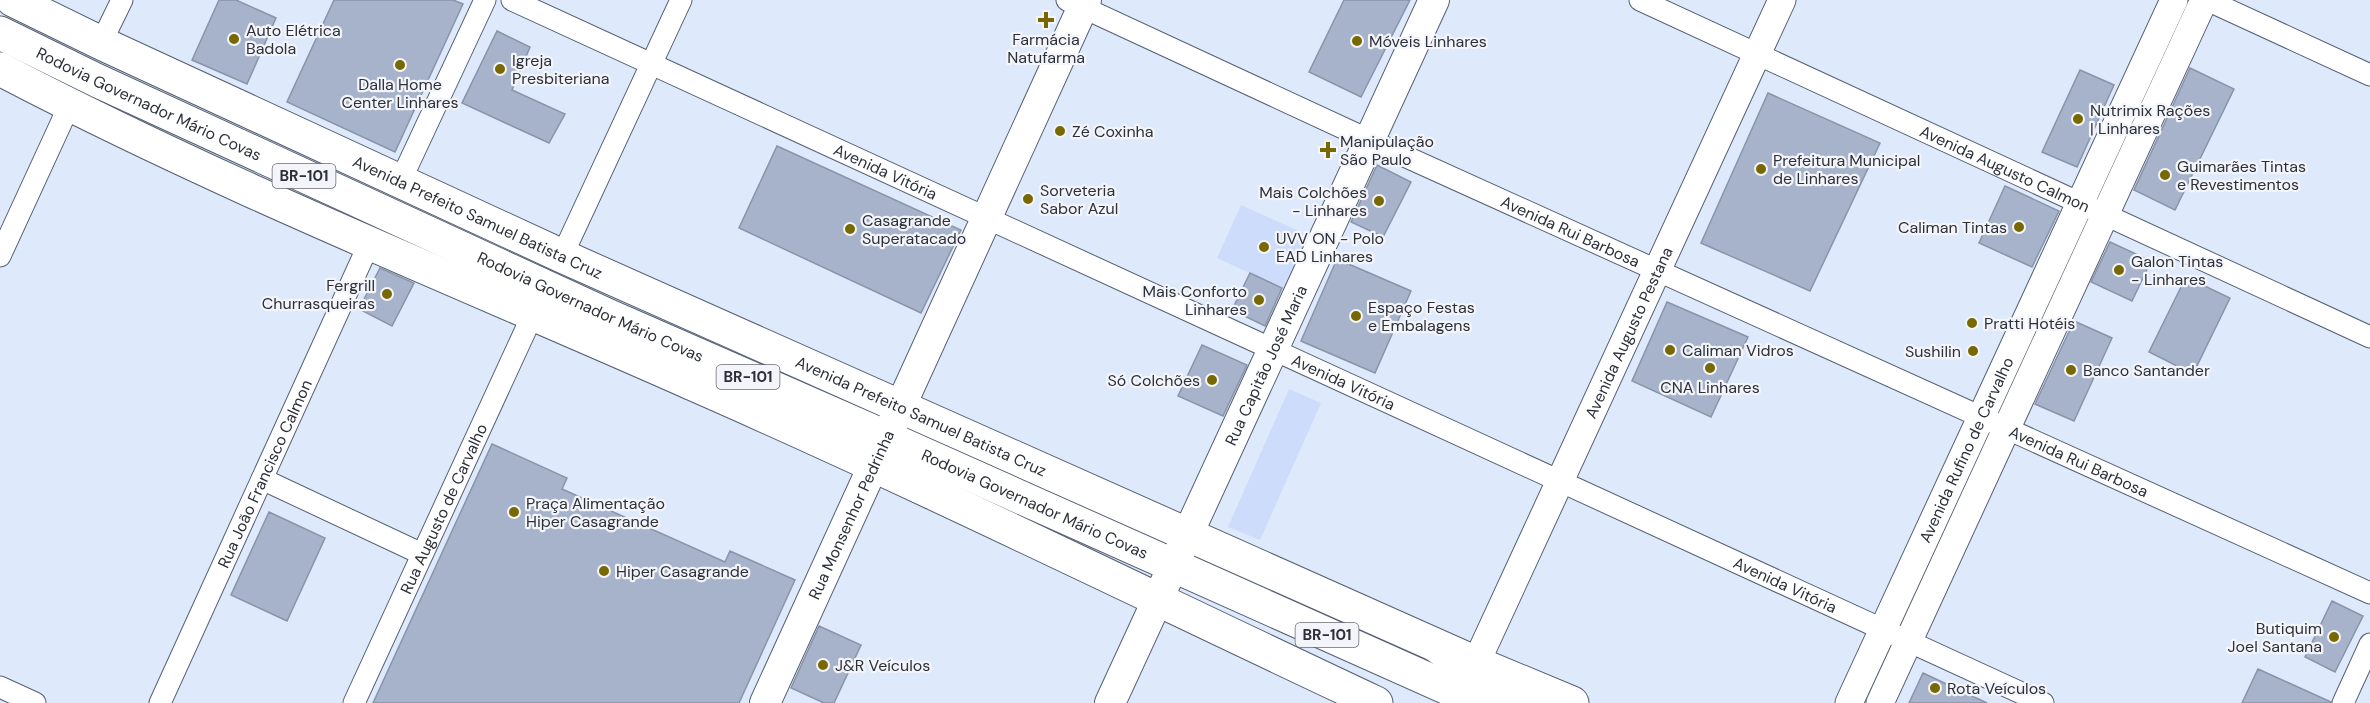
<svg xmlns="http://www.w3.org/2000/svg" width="2370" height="703" viewBox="0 0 2370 703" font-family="'DM Sans',sans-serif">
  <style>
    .built { fill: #ccdcfa }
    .building { fill: #a7b3ca; stroke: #8894aa; stroke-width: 1.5 }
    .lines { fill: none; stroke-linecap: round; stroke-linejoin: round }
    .minor-casing { stroke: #556074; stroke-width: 23 }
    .tertiary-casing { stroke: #556074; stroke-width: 29 }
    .secondary-casing { stroke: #556074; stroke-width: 32 }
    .primary-casing { stroke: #556074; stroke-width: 35 }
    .trunk-casing { stroke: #556074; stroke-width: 35 }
    .minor { stroke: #fff; stroke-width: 21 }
    .tertiary { stroke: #fff; stroke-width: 27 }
    .secondary { stroke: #fff; stroke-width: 30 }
    .primary { stroke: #fff; stroke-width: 33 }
    .trunk { stroke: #fff; stroke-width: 33 }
    .poi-dot { fill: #786800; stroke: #f3f5fa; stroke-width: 2 }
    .labels { text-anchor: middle; stroke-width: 4.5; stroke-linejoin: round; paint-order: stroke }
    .shield { fill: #f3f5fa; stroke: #686b73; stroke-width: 1.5 }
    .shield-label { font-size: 15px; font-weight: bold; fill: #2c3039 }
    .poi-label { font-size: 16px; fill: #2c3039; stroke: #f3f5fa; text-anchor: start }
    .street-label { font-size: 16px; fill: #2c3039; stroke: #f3f5fa }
  </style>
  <rect width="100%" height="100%" fill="#dee9fc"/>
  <path class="built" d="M1241,205L1310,236L1286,290L1217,258Z
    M1289,389L1321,403L1260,540L1228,527Z"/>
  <path class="building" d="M219,0H236L276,18L247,84L192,60Z
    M334,0H453L463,4L395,152L287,102Z
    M1344,0H1410L1361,97L1309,72Z
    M497,31L530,47L512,90L565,114L549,143L462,103Z
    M2190,68L2234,89L2175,210L2134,190Z
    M2080,70L2114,85L2077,167L2042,152Z
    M1768,93L1880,143L1810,291L1701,243Z
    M777,146L961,230L921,313L739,228Z
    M1377,165L1411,182L1383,237L1351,222Z
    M2005,186L2059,211L2032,267L1979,243Z
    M2110,242L2151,261L2132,301L2091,282Z
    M1337,259L1411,291L1375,373L1301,341Z
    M380,268L414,283L392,326L359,309Z
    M1250,273L1282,288L1265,326L1232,310Z
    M2186,277L2230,298L2193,374L2149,352Z
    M1667,302L1748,337L1711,417L1632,381Z
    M2074,321L2112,338L2074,421L2035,404Z
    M1202,345L1247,365L1223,416L1178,396Z
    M492,444L567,478L562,489L725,562L730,551L795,580L739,703H373Z
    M269,512L325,538L287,621L231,595Z
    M2332,601L2363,616L2335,672L2305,657Z
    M819,626L861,645L834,703H824L791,688Z
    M2258,669L2331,702L2330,703H2242Z
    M1923,673L1987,703H1909Z"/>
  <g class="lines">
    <g class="minor-casing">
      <g id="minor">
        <path id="s1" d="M512,0L2043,703"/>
        <path id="s2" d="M1067,0L1369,140L2370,593"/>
        <path id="s3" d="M1640,0L2370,337"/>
        <path d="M2207,0L2370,75"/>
        <path d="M101,43L122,0"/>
        <path d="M400,182L485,0"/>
        <path d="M0,256L69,106"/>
        <path d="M562,256L681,0"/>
        <path d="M262,479L422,554"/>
        <path d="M0,687L35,703"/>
        <path id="s4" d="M160,703L369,244"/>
        <path id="s5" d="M354,703L533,314"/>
        <path d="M2343,703L2370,644"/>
      </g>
    </g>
    <g class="tertiary-casing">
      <g id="tertiary">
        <path id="s6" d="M1476,663L1782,0"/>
        <path id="s7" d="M1849,703L2174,0"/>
        <path d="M1880,703L2204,0"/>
      </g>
    </g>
    <g class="secondary-casing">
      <g id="secondary">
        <path id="s8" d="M765,703L1086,0"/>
        <path id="s9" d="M1110,703L1434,0"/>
      </g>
    </g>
    <g class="primary-casing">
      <g id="primary">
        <path id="s10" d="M13,0L101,43L562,256L1476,663L1572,703"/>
        <path d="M0,69C225,187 461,281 693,384C923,485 1148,596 1376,703"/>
      </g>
    </g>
    <g class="trunk-casing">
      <g id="trunk">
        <path id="s11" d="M0,33L98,81L609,316L870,430L1481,703"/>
        <path d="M641,342L691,383"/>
        <path d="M1437,646L1495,691L1519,703"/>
      </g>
    </g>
    <use href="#minor" class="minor"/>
    <use href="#tertiary" class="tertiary"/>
    <use href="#secondary" class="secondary"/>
    <use href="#primary" class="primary"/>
    <use href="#trunk" class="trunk"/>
  </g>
  <g class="poi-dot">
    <path d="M1043 11h6v6h6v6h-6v6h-6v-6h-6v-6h6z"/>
    <circle cx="234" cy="39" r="6"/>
    <circle cx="1357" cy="41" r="6"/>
    <circle cx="400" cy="65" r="6"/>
    <circle cx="500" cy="69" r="6"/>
    <circle cx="2078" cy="119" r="6"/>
    <circle cx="1060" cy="131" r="6"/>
    <path d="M1325 141h6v6h6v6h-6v6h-6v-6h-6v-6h6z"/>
    <circle cx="1761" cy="169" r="6"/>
    <circle cx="2165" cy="175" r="6"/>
    <circle cx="1028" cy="199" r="6"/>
    <circle cx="1379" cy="201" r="6"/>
    <circle cx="2019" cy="227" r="6"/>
    <circle cx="850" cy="229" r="6"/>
    <circle cx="1264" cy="247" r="6"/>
    <circle cx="2119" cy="270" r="6"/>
    <circle cx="387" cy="294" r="6"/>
    <circle cx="1259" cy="300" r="6"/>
    <circle cx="1356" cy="316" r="6"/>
    <circle cx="1972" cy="323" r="6"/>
    <circle cx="1670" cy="350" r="6"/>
    <circle cx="1973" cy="351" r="6"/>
    <circle cx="1710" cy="368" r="6"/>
    <circle cx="2071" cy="370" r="6"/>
    <circle cx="1212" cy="380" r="6"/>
    <circle cx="514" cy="512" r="6"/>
    <circle cx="604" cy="571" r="6"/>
    <circle cx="2334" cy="637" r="6"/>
    <circle cx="823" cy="665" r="6"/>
    <circle cx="1935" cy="688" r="6"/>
  </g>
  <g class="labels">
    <g class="shield">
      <rect x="272.5" y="164" width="63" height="24" rx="4.5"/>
      <rect x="716.5" y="365" width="63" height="24" rx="4.5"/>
      <rect x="1295.5" y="623" width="63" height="24" rx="4.5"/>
    </g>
    <g class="shield-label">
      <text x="304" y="181">BR-101</text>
      <text x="748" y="382">BR-101</text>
      <text x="1327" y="640">BR-101</text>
    </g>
    <g class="poi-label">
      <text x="246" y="36">Auto Elétrica<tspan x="246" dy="18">Badola</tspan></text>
      <text x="1046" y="45" text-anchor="middle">Farmácia<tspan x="1046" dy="18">Natufarma</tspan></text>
      <text x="1369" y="47">Móveis Linhares</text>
      <text x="512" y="66">Igreja<tspan x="512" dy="18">Presbiteriana</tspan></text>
      <text x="400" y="90" text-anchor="middle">Dalla Home<tspan x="400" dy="18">Center Linhares</tspan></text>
      <text x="2090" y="116">Nutrimix Rações<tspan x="2090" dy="18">| Linhares</tspan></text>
      <text x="1072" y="137">Zé Coxinha</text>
      <text x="1340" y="147">Manipulação<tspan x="1340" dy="18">São Paulo</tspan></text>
      <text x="1773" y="166">Prefeitura Municipal<tspan x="1773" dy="18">de Linhares</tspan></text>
      <text x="2177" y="172">Guimarães Tintas<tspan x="2177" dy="18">e Revestimentos</tspan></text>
      <text x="1040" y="196">Sorveteria<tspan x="1040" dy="18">Sabor Azul</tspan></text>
      <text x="1367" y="198" text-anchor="end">Mais Colchões<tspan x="1367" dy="18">- Linhares</tspan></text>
      <text x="862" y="226">Casagrande<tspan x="862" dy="18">Superatacado</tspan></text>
      <text x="2007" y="233" text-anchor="end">Caliman Tintas</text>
      <text x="1276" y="244">UVV ON - Polo<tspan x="1276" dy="18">EAD Linhares</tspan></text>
      <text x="2131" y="267">Galon Tintas<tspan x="2131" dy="18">- Linhares</tspan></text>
      <text x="375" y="291" text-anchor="end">Fergrill<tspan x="375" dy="18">Churrasqueiras</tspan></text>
      <text x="1247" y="297" text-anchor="end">Mais Conforto<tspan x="1247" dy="18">Linhares</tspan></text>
      <text x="1368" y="313">Espaço Festas<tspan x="1368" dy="18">e Embalagens</tspan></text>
      <text x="1984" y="329">Pratti Hotéis</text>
      <text x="1682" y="356">Caliman Vidros</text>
      <text x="1961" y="357" text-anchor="end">Sushilin</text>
      <text x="2083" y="376">Banco Santander</text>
      <text x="1200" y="386" text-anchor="end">Só Colchões</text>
      <text x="1710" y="393" text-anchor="middle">CNA Linhares</text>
      <text x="526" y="509">Praça Alimentação<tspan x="526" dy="18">Hiper Casagrande</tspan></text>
      <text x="616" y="577">Hiper Casagrande</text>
      <text x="2322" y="634" text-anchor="end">Butiquim<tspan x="2322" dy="18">Joel Santana</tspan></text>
      <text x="835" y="671">J&amp;R Veículos</text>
      <text x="1947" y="694">Rota Veículos</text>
    </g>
    <g class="street-label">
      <text dy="6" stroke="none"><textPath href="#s11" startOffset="165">Rodovia Governador Mário Covas</textPath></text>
      <text dy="6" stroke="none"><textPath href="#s3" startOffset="402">Avenida Augusto Calmon</textPath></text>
      <text dy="6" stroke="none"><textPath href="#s1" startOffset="411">Avenida Vitória</textPath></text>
      <text dy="6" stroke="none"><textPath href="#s10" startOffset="513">Avenida Prefeito Samuel Batista Cruz</textPath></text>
      <text dy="6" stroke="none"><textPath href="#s2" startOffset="554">Avenida Rui Barbosa</textPath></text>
      <text dy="6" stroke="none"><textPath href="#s11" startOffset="651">Rodovia Governador Mário Covas</textPath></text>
      <text dy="6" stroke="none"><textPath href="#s6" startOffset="364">Avenida Augusto Pestana</textPath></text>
      <text dy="6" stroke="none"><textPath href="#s9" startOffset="372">Rua Capitão José Maria</textPath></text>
      <text dy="6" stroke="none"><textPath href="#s1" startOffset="915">Avenida Vitória</textPath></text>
      <text dy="6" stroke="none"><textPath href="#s10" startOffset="999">Avenida Prefeito Samuel Batista Cruz</textPath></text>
      <text dy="6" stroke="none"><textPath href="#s7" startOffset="279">Avenida Rufino de Carvalho</textPath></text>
      <text dy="6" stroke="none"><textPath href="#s2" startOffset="1112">Avenida Rui Barbosa</textPath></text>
      <text dy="6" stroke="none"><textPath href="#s4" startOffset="252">Rua João Francisco Calmon</textPath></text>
      <text dy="6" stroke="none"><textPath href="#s11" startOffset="1137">Rodovia Governador Mário Covas</textPath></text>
      <text dy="6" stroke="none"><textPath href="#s5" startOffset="214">Rua Augusto de Carvalho</textPath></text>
      <text dy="6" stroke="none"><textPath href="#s8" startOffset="207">Rua Monsenhor Pedrinha</textPath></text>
      <text dy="6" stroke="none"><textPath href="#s1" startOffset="1401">Avenida Vitória</textPath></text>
    </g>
  </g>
</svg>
